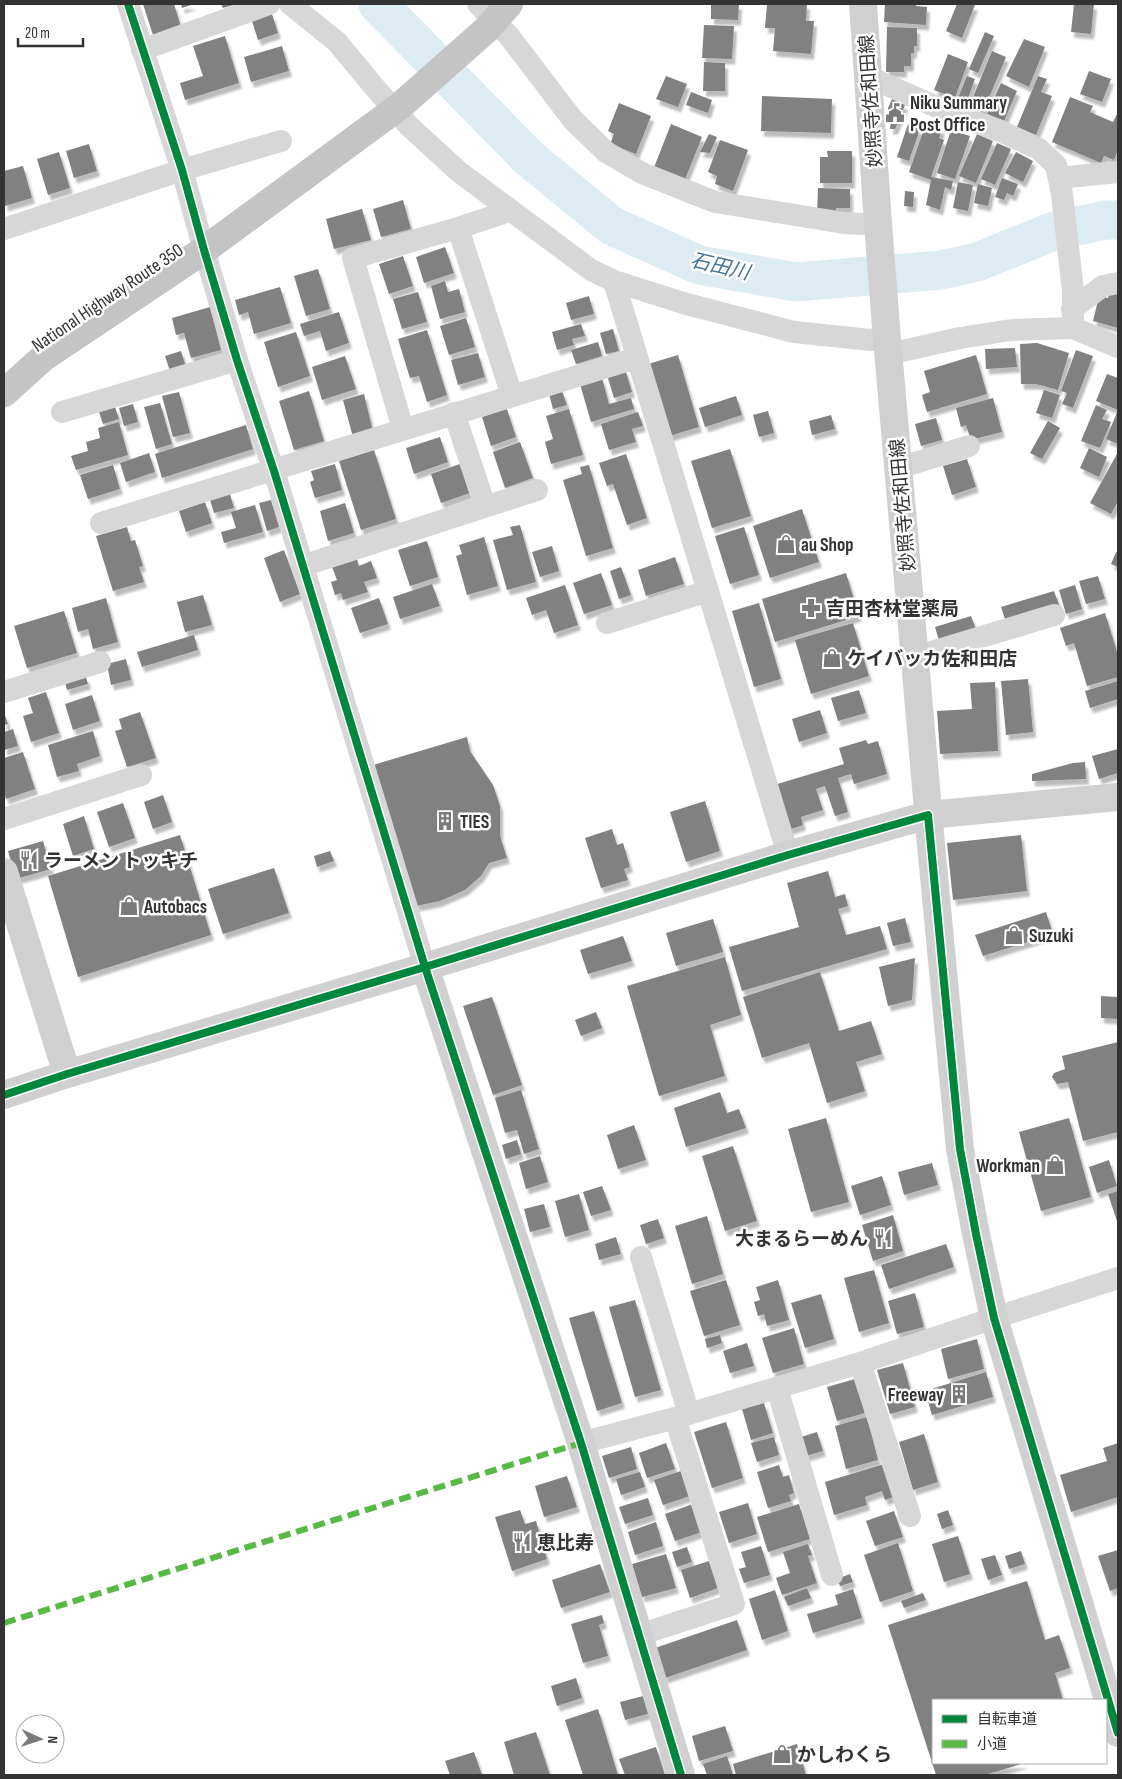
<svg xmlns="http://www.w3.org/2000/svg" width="1122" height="1779" viewBox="0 0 1122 1779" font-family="'Sofia Sans Condensed','Noto Sans JP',sans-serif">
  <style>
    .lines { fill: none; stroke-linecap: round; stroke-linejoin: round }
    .river { stroke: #ddebf3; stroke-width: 39 }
    .building { fill: #818181; filter: url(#shadow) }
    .street { stroke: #d7d7d7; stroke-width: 22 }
    .secondary { stroke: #d0d0d0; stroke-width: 28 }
    .highway { stroke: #c4c4c4; stroke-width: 28 }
    .quiet { stroke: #58b947; stroke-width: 6; stroke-dasharray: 12 6; stroke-linecap: butt }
    .cycleway-casing { stroke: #fff; stroke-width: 11 }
    .cycleway { stroke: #00873e; stroke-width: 8 }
    .labels { text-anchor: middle; stroke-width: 5; stroke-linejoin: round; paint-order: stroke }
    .street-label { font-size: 19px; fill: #333; stroke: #fff }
    .poi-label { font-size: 19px; font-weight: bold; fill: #333; stroke: #fff; text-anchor: start }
    .water-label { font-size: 20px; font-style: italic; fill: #3f7597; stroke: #fff }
  </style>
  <defs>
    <filter id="shadow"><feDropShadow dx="3" dy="5.5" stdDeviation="1" flood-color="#0004"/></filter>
  </defs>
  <rect width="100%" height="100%" fill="#fff"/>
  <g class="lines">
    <path class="river" d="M378,4L530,159L612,226L699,265L796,282L941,270L977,262L1054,231L1106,220H1118"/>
  </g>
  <path class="building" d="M143,4H174L181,27L153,35Z
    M181,4H194L182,8Z
    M221,4H237L223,8Z
    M711,4H739L738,20L711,19Z
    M767,4H807L806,21H814L811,54L773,51L775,28H765Z
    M885,4H916V6L927,7L926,25L884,22Z
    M957,4L975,5L962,38L946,31Z
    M1074,4H1094L1091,34L1071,32Z
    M272,14L278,33L258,40L252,21Z
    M704,25L734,26L732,59L702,58Z
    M887,27L917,28V46H914V53H911V66H904V72H886Z
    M985,32L994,36L978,73L969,69Z
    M225,36L239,83L185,100L180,83L203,76L193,46Z
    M1024,39L1045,47L1029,87L1006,76Z
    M282,46L289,71L251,82L244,57Z
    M992,51L1006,57L983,112L969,107Z
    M948,54L968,62L955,98L934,90Z
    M704,62L725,63V91H703Z
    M1089,71L1111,79L1102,102L1080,94Z
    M666,76L687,84L678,107L656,99Z
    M967,76L975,79L967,101L958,98Z
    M1038,76L1047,79L1041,92L1052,96L1036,135L1017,127Z
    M1001,83L1017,91L1004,121L987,114Z
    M691,92L712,100L708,113L686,105Z
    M762,96L832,99L831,133L761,131Z
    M1070,97L1093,106L1090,112L1113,122L1117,114L1118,115V150L1114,160L1104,156L1101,163L1052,142Z
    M892,99L905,105L895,129H890L891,122L888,121V108Z
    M619,103L651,116L636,154L610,144L614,134L608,131Z
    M926,123L942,129L939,138L944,140L931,177L953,181L951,190L945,187L940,210L926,205L931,180L909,172Z
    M671,124L702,137L684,182L653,170Z
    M908,124L920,129L909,161L897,157Z
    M951,130L970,136L955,179L937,173Z
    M709,134L717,137L710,153L700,152Z
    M977,134L993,141L976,183L959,176Z
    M720,140L748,150L733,191L715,184L717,176L708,172Z
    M997,143L1011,149L995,185L981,179Z
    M89,144L97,171L74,178L66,151Z
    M827,151H852V183H820V157H828Z
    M59,152L70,188L48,195L37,159Z
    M1016,152L1033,161L1023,182L1005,173Z
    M23,166L32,198L5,206L4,200V171Z
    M1002,178L1018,184L1013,196L1007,193L1004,200L995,197Z
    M958,182L973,185L968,211L953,208Z
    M978,184L992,188L988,206L974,203Z
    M818,188L850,189V208H836L835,214H817Z
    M905,191L914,192L913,207L904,206Z
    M403,200L411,229L381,237L373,209Z
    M362,209L371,240L334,249L326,219Z
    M445,247L454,273L424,283L416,257Z
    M403,256L413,286L389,294L379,264Z
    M318,269L330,309L306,316L294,276Z
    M445,281L448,292L459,289L465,312L440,319L431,286Z
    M1111,286L1118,288V328L1093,321L1099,296L1108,298Z
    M280,287L291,323L254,334L248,312L239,315L235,300Z
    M418,292L427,322L402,329L393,299Z
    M589,296L594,314L571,320L566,303Z
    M210,307L221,350L191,358L184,333L176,335L172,318Z
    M339,312L349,343L326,351L320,331L304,336L300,324Z
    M466,318L475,347L449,355L440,326Z
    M581,324L585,336L572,339L574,345L557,350L552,332Z
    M613,329L619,351L606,354L600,333Z
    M427,330L447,395L427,402L419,376L410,378L398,339Z
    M296,332L310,376L278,387L264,342Z
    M598,342L602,356L576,364L571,350Z
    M1037,343L1069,353L1058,390L1036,384H1021L1020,344Z
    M1015,348L1017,367L986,369L985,349Z
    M1076,350L1093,356L1073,408L1062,404L1067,393L1061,391Z
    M181,351L186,367L170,371L165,356Z
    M478,353L485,377L458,385L451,360Z
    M678,355L699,427L666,437L645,365Z
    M976,355L987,394L927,412L922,395L930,392L924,371Z
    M345,356L356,389L322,400L312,367Z
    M625,369L632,392L614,398L607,375Z
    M1107,374L1118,378V444L1106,439L1118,410L1096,401Z
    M602,378L609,404L631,398L634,409L591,422L580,384Z
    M1044,390L1060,395L1052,418L1036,413Z
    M309,391L324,441L294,450L279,401Z
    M562,391L567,405L553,409L549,394Z
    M179,392L190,433L173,437L162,396Z
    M364,394L373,432L353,437L343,400Z
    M736,396L742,415L705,427L699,408Z
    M993,398L1002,432L971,440L966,425L961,427L956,408Z
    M160,403L172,444L156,449L144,407Z
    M133,404L138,422L124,426L119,408Z
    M1096,405L1107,410L1102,419L1111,422L1100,448L1081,441Z
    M115,407L119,419L103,424L99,412Z
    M507,409L516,437L491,446L482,417Z
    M569,409L583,455L551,464L545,442L553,439L546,416Z
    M768,411L774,433L759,437L753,415Z
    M638,412L643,426L632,429L636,442L609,450L601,424Z
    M831,415L835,429L812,435L809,421Z
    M936,418L942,440L921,446L915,424Z
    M1048,421L1060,428L1042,459L1030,453Z
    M119,422L128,455L76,470L71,456L88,451L86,442L100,438L98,428Z
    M246,425L253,449L162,478L155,454Z
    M440,437L448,462L414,474L406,448Z
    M520,442L533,478L505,488L493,452Z
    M1089,448L1107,457L1099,477L1080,468Z
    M730,449L751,516L712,528L691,461Z
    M374,450L396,519L361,530L339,461Z
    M1118,452V501L1111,514L1090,503Z
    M149,453L155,472L126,482L120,463Z
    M626,454L647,518L627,525L613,484L607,486L599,463Z
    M967,459L976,487L952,495L943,466Z
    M335,464L342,490L315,498L310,482L314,480L311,471Z
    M460,464L470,493L441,503L431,474Z
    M113,465L120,489L88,499L80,475Z
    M589,465L613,548L586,556L563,480L582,474L580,467Z
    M230,494L234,508L214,513L210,500Z
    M271,500L279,527L267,531L259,503Z
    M205,502L212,523L186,532L179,511Z
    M345,503L354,533L328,541L320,511Z
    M255,505L263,532L224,543L221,532L236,528L231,512Z
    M802,509L819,562L770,578L753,526Z
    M520,525L536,582L507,590L493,540L513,535L510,527Z
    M127,527L131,541L135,540L143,566L139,567L144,582L113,591L96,536Z
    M744,527L759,575L730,584L715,536Z
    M484,537L498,586L467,595L456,556L462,554L459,545Z
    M427,541L438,577L410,586L398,550Z
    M552,546L559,571L540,577L532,552Z
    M284,550L300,594L280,602L264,558Z
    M1116,552L1118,553V567L1111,564Z
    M675,557L684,584L646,596L638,570Z
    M357,559L359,566L371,561L377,578L364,582L368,592L343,600L341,593L335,595L331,582L337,580L332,567Z
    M621,567L631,595L619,599L610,571Z
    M601,573L612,605L584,614L573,583Z
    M846,573L859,616L775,642L762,599Z
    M1098,576L1105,599L1086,604L1079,581Z
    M432,584L440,606L400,619L393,597Z
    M565,585L578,625L554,633L546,610L532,615L526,598Z
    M1075,585L1082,609L1066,614L1059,590Z
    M1054,591L1060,608L1007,625L1001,607Z
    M203,595L212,625L185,632L177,602Z
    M106,598L118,642L93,649L88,629L78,632L72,608Z
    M379,598L388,624L360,633L351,608Z
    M759,603L781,679L754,687L732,611Z
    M64,611L77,653L27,668L14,626Z
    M1105,613L1118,655V677L1087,686L1074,643L1066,646L1060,628Z
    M971,616L977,632L940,644L935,627Z
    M853,623L869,676L811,694L795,640Z
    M194,635L198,650L142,667L137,652Z
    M126,659L131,680L111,685L107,664Z
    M86,677L88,684L67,690L65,683Z
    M1028,679L1033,732L1006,735L1001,681Z
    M1118,681V699L1090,708L1085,691Z
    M995,682L998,751L940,754L937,711L972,709L970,683Z
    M859,690L866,713L838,721L831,698Z
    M46,692L59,733L31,742L23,716L33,713L28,698Z
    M92,695L100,721L73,730L65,704Z
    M820,710L827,733L799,742L792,719Z
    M4,712L8,724L4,725Z
    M140,712L156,758L127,767L115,731L122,729L119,719Z
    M13,729L18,746L4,750V732Z
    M93,731L100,756L77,764L79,771L57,777L48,745Z
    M467,737L470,751L493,785L500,806V836L507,858L489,863L481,876L465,890L440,901L416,906L373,765Z
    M866,740L868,744L878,741L887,774L854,784L851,774L838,778L848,812L835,816L825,786L816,789L823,810L801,817L803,825L788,830L774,785L844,764L839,748Z
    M1118,749V773L1099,779L1092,756Z
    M23,752L35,789L6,799L4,792V758Z
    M1085,762L1086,779L1032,781V774L1073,763Z
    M163,795L172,822L153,829L144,802Z
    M705,801L720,851L686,862L670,812Z
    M123,803L135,838L109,847L97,812Z
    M84,816L94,849L73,856L63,824Z
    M612,829L617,845L623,843L630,867L624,869L628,880L601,888L585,838Z
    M180,835L211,935L78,977L48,876Z
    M1021,835L1027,891L953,900L947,843Z
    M43,841L51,869L16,879L8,851Z
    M330,851L334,861L317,867L314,856Z
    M274,868L289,913L223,934L208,889Z
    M828,871L835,897L845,894L848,906L838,909L846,935L880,926L887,949L742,991L729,947L799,927L787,883Z
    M1046,912L1053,934L983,956L975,935Z
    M905,918L911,942L893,946L887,923Z
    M713,919L723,952L676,966L666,933Z
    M623,936L632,961L588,974L580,950Z
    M725,957L741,1015L710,1025L725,1076L659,1096L627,986Z
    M915,958L912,1000L888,1006L879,967Z
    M820,972L839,1031L871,1021L882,1054L856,1062L865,1091L827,1103L809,1043L762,1058L743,997Z
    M1101,996L1118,997V1019L1101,1018Z
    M492,997L522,1085L493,1095L463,1006Z
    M596,1012L602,1028L581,1036L575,1020Z
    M1118,1042V1132L1083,1141L1068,1082L1057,1084L1052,1077L1054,1073L1065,1069L1062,1056Z
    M521,1090L539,1149L524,1154L517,1130L505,1133L495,1098Z
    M720,1092L727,1113L739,1109L746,1128L686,1147L674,1108Z
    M826,1118L849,1202L811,1212L788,1129Z
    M1069,1118L1091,1197L1041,1211L1019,1132Z
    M634,1125L646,1160L618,1169L607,1135Z
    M517,1140L521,1154L506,1159L502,1145Z
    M733,1146L757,1221L725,1231L702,1156Z
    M540,1156L548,1182L526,1189L519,1163Z
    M1109,1160L1117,1186L1097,1193L1089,1167Z
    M932,1163L938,1185L904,1195L898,1172Z
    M882,1176L891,1205L860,1215L851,1186Z
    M602,1186L611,1210L591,1216L583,1192Z
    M1118,1191V1224L1108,1194Z
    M579,1194L589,1230L565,1237L555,1201Z
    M544,1204L550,1227L530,1232L524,1209Z
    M893,1215L903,1251L873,1261L862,1225Z
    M707,1216L723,1274L692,1284L675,1226Z
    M658,1219L664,1238L646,1244L640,1225Z
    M616,1237L621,1254L599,1260L595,1244Z
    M946,1244L954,1267L889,1289L881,1265Z
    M874,1270L889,1323L859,1332L844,1278Z
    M726,1280L740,1325L704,1336L690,1291Z
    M778,1280L789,1320L767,1326L764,1314L758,1316L754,1302L760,1300L756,1287Z
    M915,1293L924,1327L897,1334L888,1301Z
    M821,1294L834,1339L805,1348L791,1303Z
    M635,1300L661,1390L635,1397L609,1307Z
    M594,1311L622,1403L597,1411L569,1318Z
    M794,1328L804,1364L773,1373L762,1338Z
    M720,1335L722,1343L707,1348L705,1339Z
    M977,1339L984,1369L948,1379L941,1349Z
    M747,1343L754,1366L730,1373L723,1351Z
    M903,1363L915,1407L890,1414L877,1370Z
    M986,1372L993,1397L932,1415L925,1391Z
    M855,1379L865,1413L837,1421L827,1387Z
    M764,1403L773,1433L751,1440L742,1409Z
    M867,1417L878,1460L846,1469L835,1426Z
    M726,1422L743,1478L712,1488L694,1432Z
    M817,1432L823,1451L806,1456L801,1437Z
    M924,1434L938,1482L913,1490L899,1442Z
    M774,1437L779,1455L757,1462L751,1443Z
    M666,1443L675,1469L647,1478L639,1453Z
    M1118,1443V1497L1071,1512L1060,1475L1107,1461L1103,1448Z
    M631,1447L637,1469L609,1478L602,1456Z
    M884,1464L893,1497L885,1500L882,1491L865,1497L867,1505L834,1515L825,1482Z
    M779,1465L783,1477L789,1475L794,1493L789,1495L791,1501L768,1508L757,1472Z
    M681,1471L690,1496L663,1505L654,1480Z
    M640,1472L645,1487L621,1495L616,1479Z
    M567,1476L577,1507L544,1517L535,1486Z
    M648,1498L653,1515L625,1524L619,1507Z
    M748,1503L757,1534L729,1543L719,1512Z
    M693,1504L702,1532L675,1541L665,1514Z
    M799,1504L810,1539L768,1552L757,1517Z
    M520,1510L525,1524L536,1521L547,1559L512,1571L495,1517Z
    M948,1510L953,1525L942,1529L937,1514Z
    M894,1511L903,1537L875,1546L866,1521Z
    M656,1522L663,1546L635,1555L628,1532Z
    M958,1536L970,1574L944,1582L932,1544Z
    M898,1543L913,1591L880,1602L864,1555Z
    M808,1544L812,1555L808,1556L817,1583L782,1595L776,1578L790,1573L783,1552Z
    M761,1546L770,1575L744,1583L739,1569L746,1567L741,1552Z
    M687,1547L692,1562L677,1567L672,1552Z
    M1118,1550V1588L1110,1591L1098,1556Z
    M1021,1551L1025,1564L1009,1569L1005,1556Z
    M666,1554L676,1588L642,1597L632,1564Z
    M995,1555L1002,1575L988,1580L981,1559Z
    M709,1561L718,1588L690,1598L681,1570Z
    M600,1564L610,1592L561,1608L552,1580Z
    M850,1574L853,1582L840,1586L837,1579Z
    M1027,1581L1045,1640L1059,1635L1070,1668L1055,1673L1063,1700H933V1763H1025L985,1775H936L888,1625Z
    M807,1588L811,1598L788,1606L784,1597Z
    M853,1589L862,1618L813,1633L807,1614L838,1605L835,1595Z
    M775,1590L788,1631L762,1640L749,1599Z
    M923,1593L926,1600L904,1608L901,1601Z
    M602,1615L604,1623L599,1625L608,1656L583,1663L571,1624Z
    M737,1620L747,1650L665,1678L655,1648Z
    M576,1678L582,1698L557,1706L551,1686Z
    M647,1695L651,1713L625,1720L620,1702Z
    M598,1709L618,1775H583L565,1720Z
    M725,1726L733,1751L699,1761L692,1736Z
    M536,1732L550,1775H514L504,1742Z
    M797,1744L806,1775H736L733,1764Z
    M656,1747L665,1775H625L619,1759Z
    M474,1752L482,1775H450L445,1761Z
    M727,1756L733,1775H707L703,1764Z"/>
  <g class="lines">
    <path class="street" d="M128,4L182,170L204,250L237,360L274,471L425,967
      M290,4L337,42L376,89L409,126L458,171L591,270L614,281L683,303L794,332L871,340L887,336
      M478,4L509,36L573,120L606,152L642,173L715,202L844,223L863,224L878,223
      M142,50L269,4
      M869,77L955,115L998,130L1039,149L1056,165L1062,194L1073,291V328
      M1059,178L1118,172
      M458,228L512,396
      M4,229L182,170L281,141
      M614,281L788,855
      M1072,309L1103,286L1118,283
      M889,354L960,338L1011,330L1073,328L1118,347
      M62,412L237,360
      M454,413L485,506
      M403,429L353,258L458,228L510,211
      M899,468L969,446
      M101,523L636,358
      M302,566L537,490
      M607,623L708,591
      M915,657L1054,615
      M4,692L100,662
      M4,819L141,775
      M641,1257L689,1414
      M860,1363L910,1516
      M777,1388L832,1575
      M581,1443L675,1418L860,1363L994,1318L1118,1278
      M639,1635L734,1604L675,1418"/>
    <path class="secondary" d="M863,4L878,223L886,327L931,845L960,1149L976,1234L994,1318L1118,1733
      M4,872L67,1074
      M425,967L581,1443L681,1775
      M4,1095L67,1074L425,967L788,855L928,815L1118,797"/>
    <path class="highway" d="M4,393L44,357L204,250L400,106L487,29L509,4"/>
    <path class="quiet" d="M4,1623L581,1443"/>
    <g class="cycleway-casing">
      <path id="cycleway" d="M128,4L182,170L204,250L237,360L274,471L425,967L581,1443L681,1775
        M4,1095L67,1074L425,967L788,855L928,815L960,1149L976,1234L994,1318L1118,1733"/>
    </g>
    <use href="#cycleway" class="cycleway"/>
  </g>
  <defs>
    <g id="civic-bare" transform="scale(1.5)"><path d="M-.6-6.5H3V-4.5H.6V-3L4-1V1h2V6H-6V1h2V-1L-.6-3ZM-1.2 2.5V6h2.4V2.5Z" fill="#7a7a7a" stroke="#fff" stroke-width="2.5" paint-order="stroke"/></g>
    <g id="shop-bare" transform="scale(1.5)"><path d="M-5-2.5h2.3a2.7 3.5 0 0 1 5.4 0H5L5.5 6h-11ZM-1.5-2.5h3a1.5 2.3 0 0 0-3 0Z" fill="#7a7a7a" stroke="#fff" stroke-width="2.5" paint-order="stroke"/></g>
    <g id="pharmacy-bare" transform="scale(1.5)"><path d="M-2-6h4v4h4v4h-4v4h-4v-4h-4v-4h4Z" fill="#7a7a7a" stroke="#fff" stroke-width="2.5" paint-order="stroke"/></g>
    <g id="building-bare" transform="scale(1.5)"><path d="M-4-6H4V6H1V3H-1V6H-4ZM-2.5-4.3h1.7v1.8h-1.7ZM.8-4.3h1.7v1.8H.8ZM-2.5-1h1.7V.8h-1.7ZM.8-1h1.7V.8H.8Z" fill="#7a7a7a" stroke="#fff" stroke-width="2.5" paint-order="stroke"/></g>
    <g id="restaurant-bare" transform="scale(1.5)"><path d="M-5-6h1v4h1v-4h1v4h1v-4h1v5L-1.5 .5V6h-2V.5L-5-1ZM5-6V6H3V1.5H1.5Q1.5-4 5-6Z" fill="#7a7a7a" stroke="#fff" stroke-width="2.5" paint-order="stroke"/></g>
  </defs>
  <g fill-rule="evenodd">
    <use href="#civic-bare" x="895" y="113"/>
    <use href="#shop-bare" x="786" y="544"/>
    <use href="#pharmacy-bare" x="811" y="608"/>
    <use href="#shop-bare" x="832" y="658"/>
    <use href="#building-bare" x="445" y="821"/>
    <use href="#restaurant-bare" x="29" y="860"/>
    <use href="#shop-bare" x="129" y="906"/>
    <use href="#shop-bare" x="1014" y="935"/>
    <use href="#shop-bare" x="1055" y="1165"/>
    <use href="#restaurant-bare" x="883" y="1238"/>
    <use href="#building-bare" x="959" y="1394"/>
    <use href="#restaurant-bare" x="522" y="1542"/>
    <use href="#shop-bare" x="782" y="1754"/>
  </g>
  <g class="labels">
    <g class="street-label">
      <text transform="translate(870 101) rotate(-94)" y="7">妙照寺佐和田線</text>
      <text transform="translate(107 297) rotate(-34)" y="7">National Highway Route 350</text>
      <text transform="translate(902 505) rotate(-95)" y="7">妙照寺佐和田線</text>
    </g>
    <g class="poi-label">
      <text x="910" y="109">Niku Summary<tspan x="910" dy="22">Post Office</tspan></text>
      <text x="801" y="551">au Shop</text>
      <text x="826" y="615">吉田杏林堂薬局</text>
      <text x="847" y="665">ケイバッカ佐和田店</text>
      <text x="460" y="828">TIES</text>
      <text x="44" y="867">ラーメン トッキチ</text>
      <text x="144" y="913">Autobacs</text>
      <text x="1029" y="942">Suzuki</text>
      <text x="1040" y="1172" text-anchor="end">Workman</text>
      <text x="868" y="1245" text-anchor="end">大まるらーめん</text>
      <text x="944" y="1401" text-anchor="end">Freeway</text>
      <text x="537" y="1549">恵比寿</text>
      <text x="797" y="1761">かしわくら</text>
    </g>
    <g class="water-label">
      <text transform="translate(720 266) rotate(13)" y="7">石田川</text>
    </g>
  </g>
  <rect width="1122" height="1779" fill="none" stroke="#333333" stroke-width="10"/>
  <rect x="932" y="1699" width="175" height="65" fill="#ffffff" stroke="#adadad"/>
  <rect x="942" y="1715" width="25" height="8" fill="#00873e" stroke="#adadad"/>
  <text x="977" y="1724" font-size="15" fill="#333333">自転車道</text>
  <rect x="942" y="1740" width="25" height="8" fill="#58b947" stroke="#adadad"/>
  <text x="977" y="1749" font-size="15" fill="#333333">小道</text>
  <g transform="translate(40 1739) rotate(93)"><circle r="24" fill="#ffffff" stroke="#adadad"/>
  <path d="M0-4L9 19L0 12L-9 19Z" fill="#7a7a7a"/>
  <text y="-8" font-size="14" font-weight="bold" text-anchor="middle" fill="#333333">N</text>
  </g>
  <path d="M18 38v8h65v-8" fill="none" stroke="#333333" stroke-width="2.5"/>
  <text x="25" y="38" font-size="15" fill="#333333" stroke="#ffffff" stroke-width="4" paint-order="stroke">20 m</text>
</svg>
